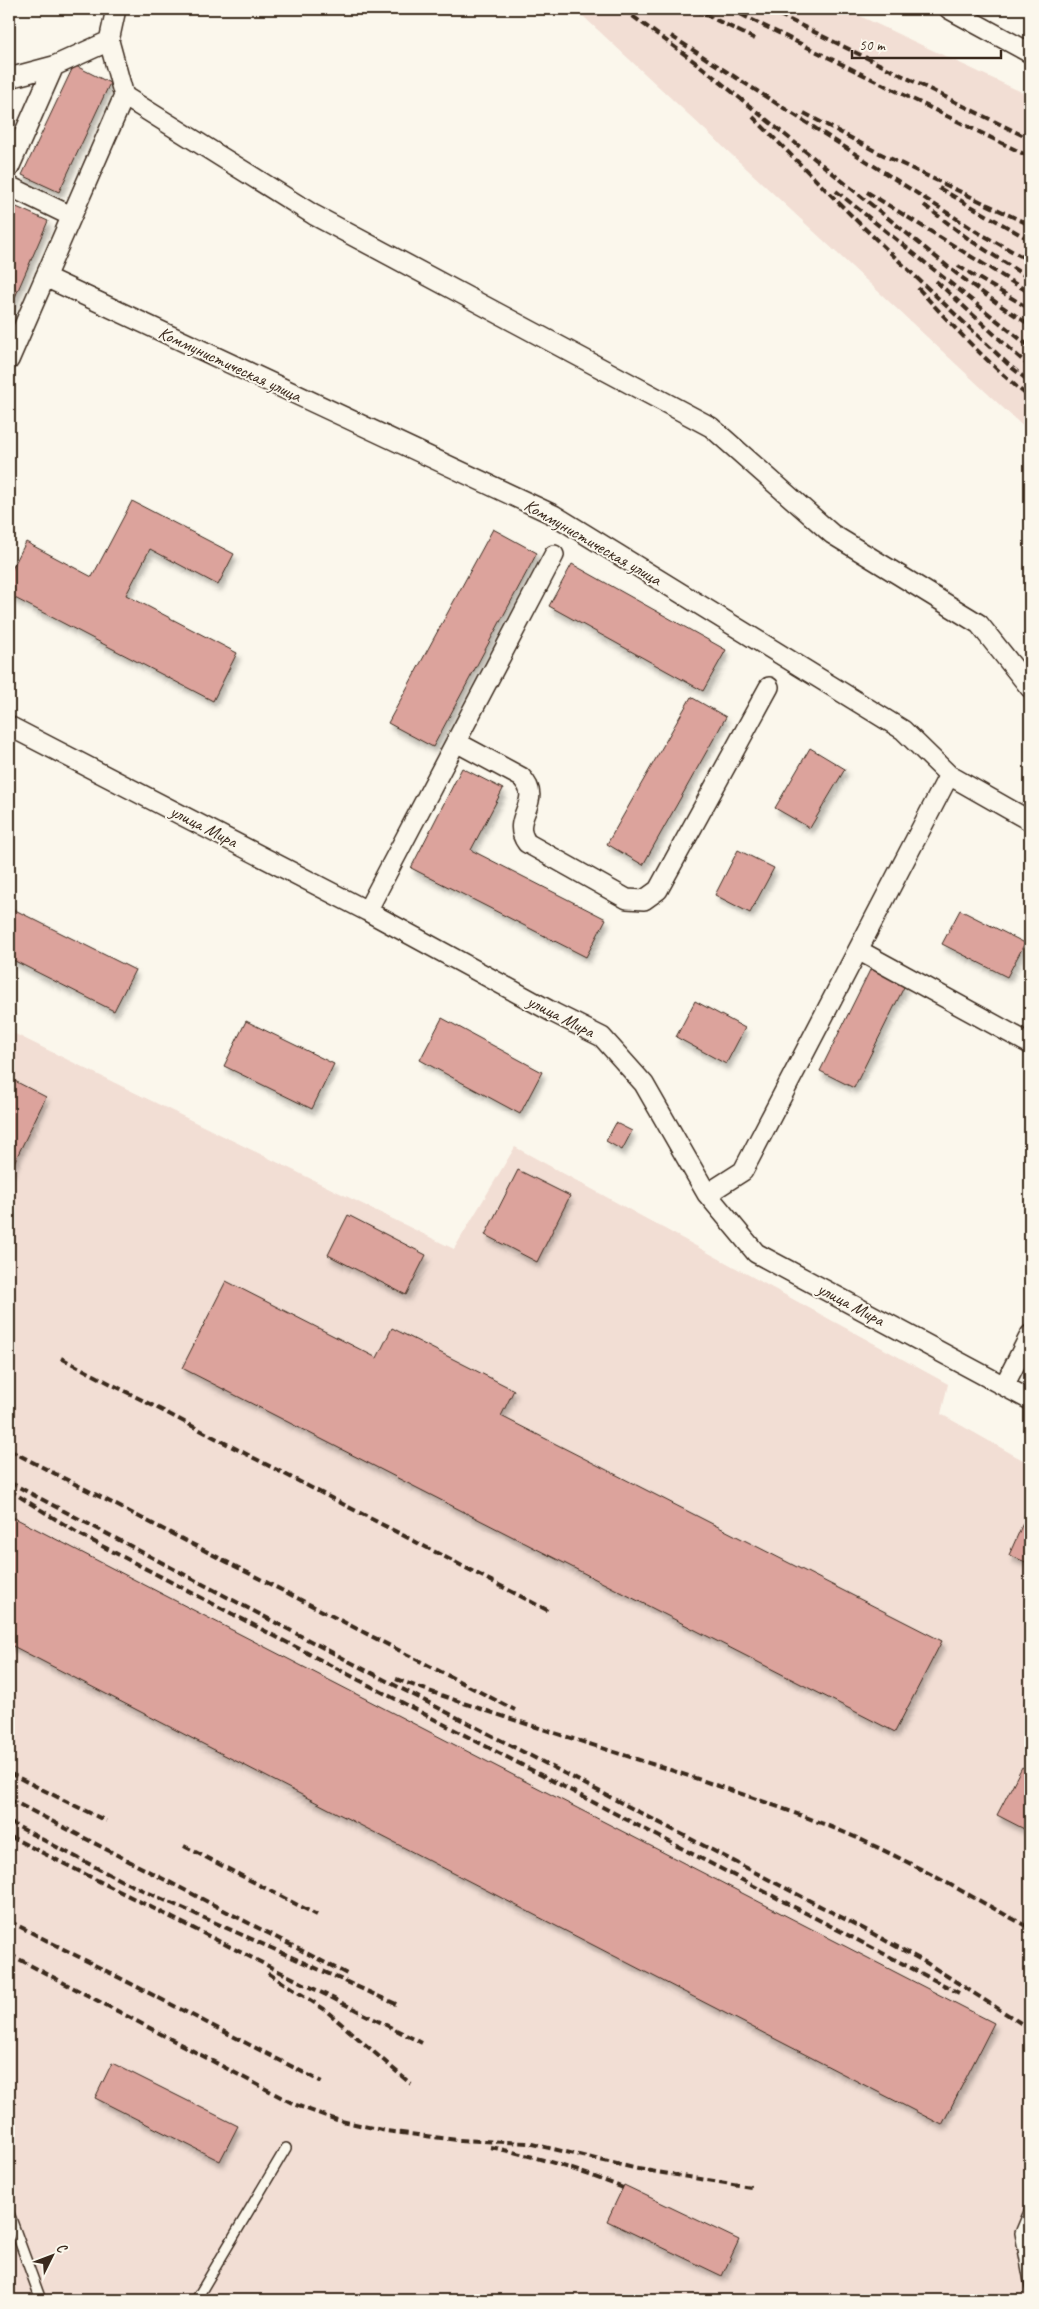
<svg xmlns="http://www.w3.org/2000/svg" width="1039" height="2309" viewBox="0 0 1039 2309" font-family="Caveat,sans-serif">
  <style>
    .built { fill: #f2ded4 }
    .building { fill: #dca39c; stroke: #3b2a1e; filter: url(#shadow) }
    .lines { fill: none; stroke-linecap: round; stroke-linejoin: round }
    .service-casing { stroke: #3b2a1e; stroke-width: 12 }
    .minor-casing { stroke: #3b2a1e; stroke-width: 22 }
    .service { stroke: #fbf7ec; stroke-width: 9 }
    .minor { stroke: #fbf7ec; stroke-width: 19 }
    .rail { stroke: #3b2a1e; stroke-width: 4; stroke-dasharray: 8 4; stroke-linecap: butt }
    .labels { text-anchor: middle; stroke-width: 4; stroke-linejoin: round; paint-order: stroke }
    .street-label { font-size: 18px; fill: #3b2a1e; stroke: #fbf7ec }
  </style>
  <defs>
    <filter id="shadow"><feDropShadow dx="3" dy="5.5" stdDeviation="2.5" flood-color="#0004"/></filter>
  </defs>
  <rect width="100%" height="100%" fill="#fbf7ec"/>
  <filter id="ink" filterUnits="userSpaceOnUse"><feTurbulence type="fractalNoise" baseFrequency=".02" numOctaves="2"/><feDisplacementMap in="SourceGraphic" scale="10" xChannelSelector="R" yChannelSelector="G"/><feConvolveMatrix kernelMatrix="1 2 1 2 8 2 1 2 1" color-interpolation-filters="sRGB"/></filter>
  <g filter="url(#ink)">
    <path class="built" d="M566,9H845L1030,96V433L584,17Z
      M9,1031L454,1249L515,1147L948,1384L941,1414L1030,1464V2300H9Z"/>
    <path class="building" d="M74,65L110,83L59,192L22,175Z
      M12,205L48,221L9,311V213Z
      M132,501L234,554L218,585L150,549L126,595L237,653L213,701L9,595V575L26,542L92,577Z
      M493,529L537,553L433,747L388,723Z
      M572,564L726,650L703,691L549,606Z
      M691,697L726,717L643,865L607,844Z
      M810,748L845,769L810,828L775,808Z
      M462,768L503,789L471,850L606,919L586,957L411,868Z
      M738,850L774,868L750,913L715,895Z
      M9,907L135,970L114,1011L9,958Z
      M960,910L1025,943L1007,977L942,944Z
      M871,968L905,985L854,1088L820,1071Z
      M695,1001L745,1028L726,1064L676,1037Z
      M442,1018L542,1072L520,1114L420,1060Z
      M246,1021L334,1064L312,1109L224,1066Z
      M9,1078L46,1097L9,1173Z
      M616,1123L632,1131L622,1150L606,1141Z
      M518,1170L570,1196L537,1262L485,1235Z
      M348,1215L426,1255L406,1295L328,1255Z
      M226,1281L377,1358L392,1328L514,1390L501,1416L942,1641L895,1732L182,1368Z
      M1027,1514L1030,1515V1564L1009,1555Z
      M9,1515L994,2023L942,2125L9,1644Z
      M1022,1767L1030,1771V1832L997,1815Z
      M112,2063L238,2126L220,2161L95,2098Z
      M624,2185L739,2240L722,2276L607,2221Z"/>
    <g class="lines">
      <g class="service-casing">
        <path id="service" d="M1030,2209L1020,2233L1030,2287
          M9,2213L41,2300
          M196,2300L286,2148"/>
      </g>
      <g class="minor-casing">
        <path id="minor" d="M949,9L1030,53
          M9,78L54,66
          M124,96L314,215L711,427L832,534L979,624L1030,688
          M9,168L54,66L109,41
          M9,186L71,216
          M45,277L554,515L903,730L949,775L1030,821
          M9,360L124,96L109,41L116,9
          M9,726L367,911L554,1013L602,1037L644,1084L707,1194L756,1253L1030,1400
          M456,742L521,777C546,802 508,817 527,843L627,899L644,900L658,890L769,687
          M367,911L554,555
          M858,950L1030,1044
          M707,1194L743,1171L949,775
          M1004,1386L1030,1335"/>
      </g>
      <use href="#service" class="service"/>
      <use href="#minor" class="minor"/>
      <path class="rail" d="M623,9L699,65L957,274L1001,306L1030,325
        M694,9L755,39
        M730,9L1030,157
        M768,9L1030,139
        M671,36L979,233L1030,261
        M804,113L877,152L1030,225
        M753,117L861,225L1011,367L1030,382
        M939,188L1030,240
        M836,191L1030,347
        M867,192L1030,293
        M924,205L970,240L1030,279
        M958,266L1030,309
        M936,281L1030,367
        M918,288C953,327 990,365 1030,398
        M61,1358L551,1612
        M9,1450L515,1710
        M9,1482L354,1664L866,1930L925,1962L1030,2029
        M9,1490L81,1535L959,1993
        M396,1679C536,1731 682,1769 821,1823C894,1851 962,1892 1030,1928
        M9,1773L106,1821
        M9,1799L347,1974
        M9,1822L120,1880L398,2005
        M9,1836L422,2043
        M184,1846L317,1915
        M9,1921L322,2082
        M9,1954L296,2105L337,2120L386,2131L458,2140L528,2143L638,2169L751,2187
        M268,1973L324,2009L411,2084
        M490,2147C536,2156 579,2170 623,2188"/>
    </g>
  </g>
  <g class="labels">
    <g class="street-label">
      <text transform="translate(230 364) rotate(25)" y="6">Коммунистическая улица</text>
      <text transform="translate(593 542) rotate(30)" y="6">Коммунистическая улица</text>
      <text transform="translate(204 826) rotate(27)" y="6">улица Мира</text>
      <text transform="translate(561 1016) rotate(27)" y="6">улица Мира</text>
      <text transform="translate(851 1304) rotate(28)" y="6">улица Мира</text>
    </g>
  </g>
  <rect width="1039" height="2309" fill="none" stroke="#fbf7ec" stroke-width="30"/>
  <rect x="15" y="15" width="1009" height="2279" fill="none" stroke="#3b2a1e" stroke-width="2" filter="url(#ink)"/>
  <g transform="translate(52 2256) rotate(48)" stroke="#fbf7ec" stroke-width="4" paint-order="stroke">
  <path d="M0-4L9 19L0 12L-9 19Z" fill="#3b2a1e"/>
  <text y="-8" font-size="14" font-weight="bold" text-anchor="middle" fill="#3b2a1e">С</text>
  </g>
  <path d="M852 50v8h149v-8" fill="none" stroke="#3b2a1e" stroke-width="2.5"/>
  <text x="859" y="50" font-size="15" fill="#3b2a1e" stroke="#fbf7ec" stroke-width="4" paint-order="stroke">50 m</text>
</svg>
